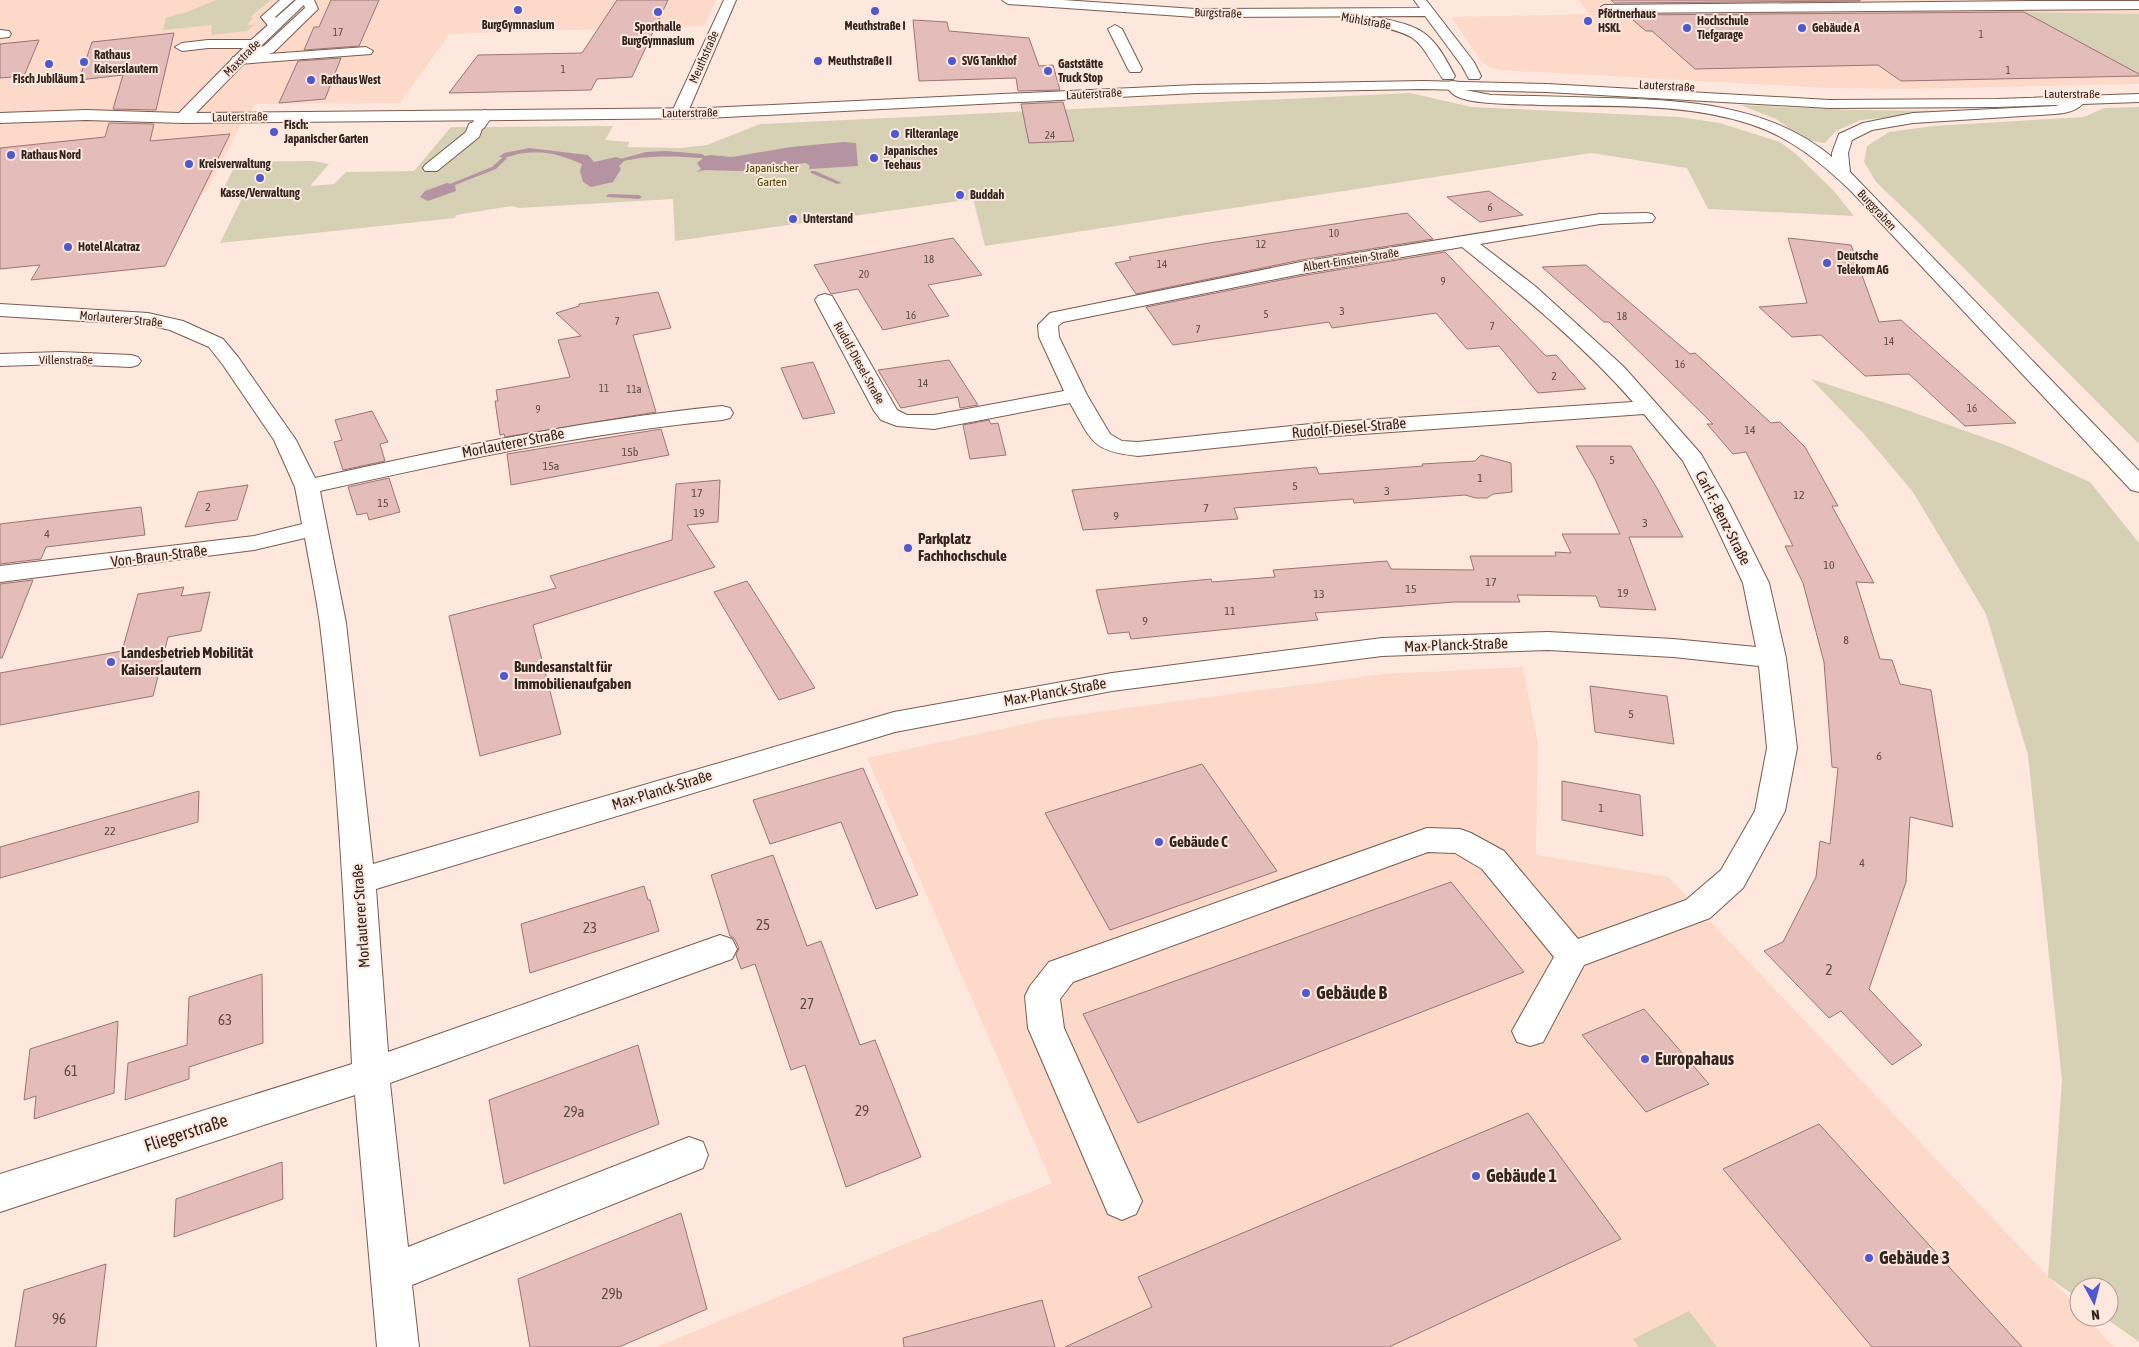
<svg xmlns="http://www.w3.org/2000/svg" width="2139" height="1347" viewBox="0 0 2139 1347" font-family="'Asap Condensed',sans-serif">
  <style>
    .built { fill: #fcd9c9 }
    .green { fill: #d6d1b5 }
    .water { fill: #b693a0 }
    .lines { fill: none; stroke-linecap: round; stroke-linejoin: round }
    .stream { fill: #b693a0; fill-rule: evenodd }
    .building { fill: #e4bcba; stroke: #9a7574 }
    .minor-casing { stroke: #7a5b4d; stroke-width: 2 }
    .major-casing { stroke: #7a5b4d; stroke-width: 2 }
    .minor { fill: #fff; fill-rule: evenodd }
    .major { fill: #fff; fill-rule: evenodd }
    .poi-dot { fill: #4f58ce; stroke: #fee8de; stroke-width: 2 }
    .labels { text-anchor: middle; stroke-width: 4; stroke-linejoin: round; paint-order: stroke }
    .far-number-label { font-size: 11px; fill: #5e4b45 }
    .far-street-label { font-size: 12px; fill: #32251e; stroke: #fee8de }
    .far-poi-label { font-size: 12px; font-weight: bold; fill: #32251e; stroke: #fee8de; text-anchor: start }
    .far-park-label { font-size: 12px; fill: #4c4203; stroke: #fee8de }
    .number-label { font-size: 12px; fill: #5e4b45 }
    .street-label { font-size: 15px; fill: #32251e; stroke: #fee8de }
    .poi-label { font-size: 15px; font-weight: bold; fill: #32251e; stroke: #fee8de; text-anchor: start }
    .near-number-label { font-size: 15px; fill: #5e4b45 }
    .near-poi-label { font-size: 18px; font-weight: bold; fill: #32251e; stroke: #fee8de; text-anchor: start }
    .near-street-label { font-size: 18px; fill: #32251e; stroke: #fee8de }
  </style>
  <rect width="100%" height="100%" fill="#fee8de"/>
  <path class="built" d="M0,0H716L704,26L447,34L448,36L400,103L256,104L239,128L206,192L0,212Z
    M1578,0H2139V14L2026,12L2139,74V84L1909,89L1826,88L1500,70L1489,67L1482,62L1451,17L1589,14Z
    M1523,667L1538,744L1536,855L1668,877L2079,1309V1317H2086L2114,1347H657L1052,1183L867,758L1047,719L1201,698L1384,674Z"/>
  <path class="green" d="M216,0H271L250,17L253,18L247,25H254L247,31L211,35L212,25L163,30L166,18L187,12Z
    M2024,12L2139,14V74Z
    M1410,93L1472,107L1679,117L1720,123L1780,142L1796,154L1834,191L1854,216L1708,209L1687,168L1591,153L985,246L973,199L675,241L673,199L519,208L512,206L456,215L455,218L220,243L244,194L219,197L237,162L314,161L329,164L310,186L334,184L346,172L414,171L451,127L613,126L605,140L629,142L628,147L680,148L707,145L760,124Z
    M1740,105L1852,110L1954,111L1861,120L1836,131L1825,143L1805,140L1776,119Z
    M2139,107V444L1920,224L1876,182L1864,162L1867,146L1889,132L1933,126L2084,117L2104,108Z
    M1811,379L1901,408L2008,446L2090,482L2139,543V1342L2104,1317H2109V1287H2079V1299L2048,1277L2062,1081L2028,755L1986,614L1913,492L1864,434Z
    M1689,1311L1717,1347H1639L1633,1339Z"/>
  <path class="water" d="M844,142L856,143L858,166L809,169L810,166L806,163L797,164L773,172L705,170L696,172L701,169L697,163L703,158L700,157L710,155L732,157L791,147Z
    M529,148L588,155L594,162L616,157L625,160L619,166L621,169L613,182L591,187L583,182L580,171L582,164C564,156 546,150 525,153C513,154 512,158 499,157L504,153Z
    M447,183L455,185L456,191L428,201L420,197L425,191Z"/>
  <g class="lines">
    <path class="stream" d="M666,151L702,154L705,156L702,158C673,156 651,155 623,161L620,159L646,152Z
      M504,156L507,158L496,169L455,185L450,184L492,167Z
      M811,171H815L842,183L837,184L811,173Z
      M609,194L639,195L642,197L639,199L607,197L606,196Z"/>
  </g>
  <path class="building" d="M331,0H379L359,46L304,50L314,27H319Z
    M617,0H668L632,77L597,79L591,90L449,93L478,55L582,53Z
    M1611,0H1860V1L1614,3Z
    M2024,12L2139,74V76L1901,81L1878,65L1695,69L1652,31H1646L1627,15Z
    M913,20L947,22L949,31L1029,38L1039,66L1053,65L1060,90L1018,91L1016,78L919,81Z
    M174,33L156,110L113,109L123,75L79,80L92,42Z
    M39,40L24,76L0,78V44Z
    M341,58L325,99L279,103L298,61Z
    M1063,102L1074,141L1029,143L1021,104Z
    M109,123L154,124L150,141L230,134L165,266L31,280L40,265L0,269V148L105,137Z
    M1489,191L1523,215L1480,222L1447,197Z
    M1407,213L1433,239L1301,260L1136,294L1115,263L1131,260L1129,257L1209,243Z
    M953,238L982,275L928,285L949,316L883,330L858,289L831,294L814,265Z
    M1788,238L1851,245L1879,322L1901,320L2016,423L1965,426L1909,374L1865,376L1821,335L1792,337L1759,307L1807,303Z
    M1445,252L1546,356L1556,355L1586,389L1538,393L1499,346L1467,349L1436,313L1332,328L1329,322L1173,345L1146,307L1301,276Z
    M1586,265L1690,354L1695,353L1771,423L1780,422L1805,447L1838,506H1832L1874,583L1856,582L1880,659L1892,660L1900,684L1931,690L1953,827L1910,817L1906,882L1869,989L1922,1045L1892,1065L1841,1011L1829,1018L1764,951L1783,942L1816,877L1820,841L1830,844L1838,768L1832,767L1824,662L1803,583L1785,546H1793L1746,452L1733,454L1707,424H1713L1609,322H1604L1542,267Z
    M658,292L671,328L633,335L656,412L505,437L504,434L500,435L495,401H498L496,390L570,377L558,340L581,336L556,313L579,306V304Z
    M949,360L978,405L960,408L958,397L901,408L878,370Z
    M813,362L835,413L803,419L781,368Z
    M372,411L388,442L380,444L385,461L343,470L334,442L342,440L335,420Z
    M989,420L991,424L998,423L1006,455L970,459L963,425Z
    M661,429L669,455L511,485L507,454Z
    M1576,446H1631L1658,490L1683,537H1629L1656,610L1600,607L1596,596L1517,595L1520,602H1454L1315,613L1318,620L1131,639L1129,632L1108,634L1096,590L1211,579L1212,582L1275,577L1273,570L1387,561L1391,569L1474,570L1470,556H1556L1555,552L1571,553L1562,534H1620L1595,479Z
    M1481,455L1511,463L1512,492L1493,494L1487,498H1476L1465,495L1354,503L1353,499L1234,508L1238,519L1083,530L1072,490L1316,467L1319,474L1423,466L1422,464L1475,461Z
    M389,478L400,512L369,520L367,513L357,515L348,487Z
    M720,480L718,522L687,525L715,567L533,625L561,734L480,756L449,616L556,588L550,576L672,540L676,484Z
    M248,485L237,520L185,527L198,492Z
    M141,507L145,535L46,547L41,559L0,564V524Z
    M33,580L2,658H0V584Z
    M747,581L815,688L779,700L714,592Z
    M184,587L181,596L210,592L201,631L168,637L153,696L0,725V673L122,651L138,594Z
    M1590,686L1667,696L1674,744L1595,732Z
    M1202,764L1277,871L1110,930L1045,813Z
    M863,768L918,895L876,909L841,822L770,844L753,800Z
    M1562,781L1640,795L1643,836L1562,820Z
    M199,791L198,822L0,878V847Z
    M773,855L807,946L821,941L860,1045L875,1040L921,1157L846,1187L805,1065L791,1070L755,964L741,969L736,955L739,948L734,938L730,936L711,875Z
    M1451,882L1524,972L1138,1123L1083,1014Z
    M644,886L648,900H650L659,931L530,973L521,924Z
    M262,974L263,1043L189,1067V1079L125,1100L128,1063L187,1045L189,997Z
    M1644,1009L1709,1084L1646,1112L1582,1035Z
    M118,1021L114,1093L34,1119L36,1096L24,1100L30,1049Z
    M638,1045L659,1124L504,1184L489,1100Z
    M1528,1113L1621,1239L1389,1347H1065L1152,1307L1138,1277Z
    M1819,1124L2022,1347H1872L1723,1169Z
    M282,1162L283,1199L174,1237L176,1199Z
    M681,1213L707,1309L619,1347H530L518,1279Z
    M106,1264L96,1347H15L24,1290Z
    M1042,1300L1055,1347H904L903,1338Z"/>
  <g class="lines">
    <g class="minor-casing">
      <path id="minor" d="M280,0H294L275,17L282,25L280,28H270L261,17Z
        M302,0H314L318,9L274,52L269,54L366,47L373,51L371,54L238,64L233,63L231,60L233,57L242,56L244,53L264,46L305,8Z
        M724,0H736L687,114L684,117H674L671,114Z
        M1002,0H1063L1195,9L1420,8L1414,0H1426L1474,62L1481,76L1479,79H1469L1462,66L1425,16L1195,17L1008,4Z
        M2036,1H2139V9L1604,13L1598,9L1604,5Z
        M1376,17C1424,27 1432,32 1455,76L1453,79H1443C1415,37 1423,37 1371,24L1369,21Z
        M1115,25L1122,29L1142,69L1140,72H1130L1128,69L1108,29Z
        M0,30L9,31L11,34L9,37L0,38Z
        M208,40H255L262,44L255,48H208L182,51L175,47L182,43Z
        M1453,81L1458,82L1465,90L1491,95C1529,96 1567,97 1605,98C1684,100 1769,104 1832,157V153L1839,134L1863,123L1913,113L2055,106C2065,104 2073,95 2083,98L2085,101C2078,111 2067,113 2055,114L1913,123L1872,130L1852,140L1848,153L1850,172L2139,471V492L2131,490L1851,191C1821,162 1790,137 1750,124C1683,102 1608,107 1539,105C1519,104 1473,105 1456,96C1452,94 1448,89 1446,85L1448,82Z
        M485,110L490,112L493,115L484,128L482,129L479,137L437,171H425L423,168L425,165L466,132L469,124L473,122L480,112Z
        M1646,213L1652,214L1655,218L1652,222L1600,224L1480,244L1535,286L1624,367L1701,454L1730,505L1769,583L1786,658L1797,748L1785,811L1743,888L1710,918L1584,965L1543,1042L1530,1046L1517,1042L1512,1031L1554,957L1482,869L1455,853L1428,852L1073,982L1060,999L1064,1028L1142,1201L1136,1214L1122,1220L1108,1214L1028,1028L1025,996L1030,986L1049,962L1427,828L1460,829L1471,833L1504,851L1578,939L1686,900L1721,870L1755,811L1767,748L1759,666L1673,657L1548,650L1382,656L1112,691L895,732L376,889L388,1052L720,935L732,939L737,949L732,959L390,1083L408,1247L689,1137L703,1142L708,1155L703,1168L412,1285L419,1347H377L355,1095L0,1212V1174L352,1064C345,917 338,770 320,624C316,595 310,567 305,538L254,550L0,582V566L254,536L302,524L295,487L274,440L223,365L209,347L170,330L148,325L0,316V304L148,313L183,321L223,339L238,357L296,440L315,478C450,448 584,420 722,406L730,408L733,413L730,418L722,420C586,433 453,461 320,491L346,623L373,864L894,712L1112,673L1382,638L1548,632L1673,639L1756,647L1743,583L1706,505L1683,461L1644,414L1320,437L1138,456C1091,451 1092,441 1070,403L934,429L897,426L881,420L874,411L815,300L818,296L825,294L832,296L897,410L907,415H934L1064,391L1039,337L1038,325L1050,313L1301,262L1600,214ZM1462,247C1522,295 1582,344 1633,402L1320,423L1138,442L1122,441L1110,434L1087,395L1059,337L1058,326L1063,322L1301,274Z
        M60,352L131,355L138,357L141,361L138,365L131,367L60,364L0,366V354Z"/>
    </g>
    <g class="major-casing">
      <path id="major" d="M296,0H309L260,47L196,113L707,108L1196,85L1423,81L1547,84L1829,100L1996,99L2139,94V102L1996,107L1829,108L1547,92L1423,89L1196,93L707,118L183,123L86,120L0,123V113L86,110L179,113L250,41Z"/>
    </g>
    <use href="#minor" class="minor"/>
    <use href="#major" class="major"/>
  </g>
  <g class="poi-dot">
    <circle cx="518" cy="10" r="5"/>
    <circle cx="875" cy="11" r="5"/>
    <circle cx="658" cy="12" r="5"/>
    <circle cx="1588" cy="21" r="5"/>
    <circle cx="1687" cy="28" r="5"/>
    <circle cx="1802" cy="28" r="5"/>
    <circle cx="818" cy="61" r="5"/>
    <circle cx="952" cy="61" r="5"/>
    <circle cx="84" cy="62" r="5"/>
    <circle cx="49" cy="64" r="5"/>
    <circle cx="1048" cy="71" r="5"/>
    <circle cx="311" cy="80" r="5"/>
    <circle cx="274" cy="132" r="5"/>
    <circle cx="895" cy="134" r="5"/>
    <circle cx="11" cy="155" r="5"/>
    <circle cx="874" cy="158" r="5"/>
    <circle cx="189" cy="164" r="5"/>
    <circle cx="260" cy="178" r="5"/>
    <circle cx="960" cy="195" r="5"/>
    <circle cx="793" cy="219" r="5"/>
    <circle cx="68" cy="247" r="5"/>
    <circle cx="1827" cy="263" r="5"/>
    <circle cx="908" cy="548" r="5"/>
    <circle cx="111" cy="662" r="5"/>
    <circle cx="504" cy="676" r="5"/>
    <circle cx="1159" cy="842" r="5"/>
    <circle cx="1306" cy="993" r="5"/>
    <circle cx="1645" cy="1059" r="5"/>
    <circle cx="1476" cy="1176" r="5"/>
    <circle cx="1869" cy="1258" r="5"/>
  </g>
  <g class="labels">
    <g class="far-number-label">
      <text x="338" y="36">17</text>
      <text x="1981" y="38">1</text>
      <text x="563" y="73">1</text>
      <text x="2008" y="74">1</text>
      <text x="1050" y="139">24</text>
      <text x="1490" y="211">6</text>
      <text x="1334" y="237">10</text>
      <text x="1261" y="248">12</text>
      <text x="929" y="263">18</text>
      <text x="1162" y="268">14</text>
      <text x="864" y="278">20</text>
      <text x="1443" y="285">9</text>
      <text x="1342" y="315">3</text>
      <text x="1266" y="318">5</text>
      <text x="911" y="319">16</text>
      <text x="1622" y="320">18</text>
      <text x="617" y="325">7</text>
      <text x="1492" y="330">7</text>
      <text x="1198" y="333">7</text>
      <text x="1889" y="345">14</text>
      <text x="1680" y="368">16</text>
      <text x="1554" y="380">2</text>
      <text x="923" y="387">14</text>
      <text x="604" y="392">11</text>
      <text x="634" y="393">11a</text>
      <text x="1972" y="412">16</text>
      <text x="538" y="413">9</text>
    </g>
    <g class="far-street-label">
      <text transform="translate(1218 13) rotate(2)" y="4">Burgstraße</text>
      <text transform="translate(1366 21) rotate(10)" y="4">Mühlstraße</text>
      <text transform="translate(704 57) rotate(-66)" y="4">Meuthstraße</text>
      <text transform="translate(242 58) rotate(-45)" y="4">Maxstraße</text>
      <text transform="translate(1667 86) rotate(3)" y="4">Lauterstraße</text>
      <text transform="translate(1094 94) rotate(-3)" y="4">Lauterstraße</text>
      <text x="2072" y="98">Lauterstraße</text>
      <text transform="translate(690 113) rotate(-1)" y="4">Lauterstraße</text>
      <text transform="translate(240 117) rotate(-1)" y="4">Lauterstraße</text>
      <text transform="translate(1877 210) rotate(47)" y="4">Burggraben</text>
      <text transform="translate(1351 260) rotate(-9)" y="4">Albert-Einstein-Straße</text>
      <text transform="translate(121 319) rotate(5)" y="4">Morlauterer Straße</text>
      <text x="66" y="364">Villenstraße</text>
      <text transform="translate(859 363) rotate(61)" y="4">Rudolf-Diesel-Straße</text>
    </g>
    <g class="far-poi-label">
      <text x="1598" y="18">Pförtnerhaus<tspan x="1598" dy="14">HSKL</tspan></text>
      <text x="1697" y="25">Hochschule<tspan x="1697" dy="14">Tiefgarage</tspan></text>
      <text x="518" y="29" text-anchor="middle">BurgGymnasium</text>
      <text x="875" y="30" text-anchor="middle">Meuthstraße I</text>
      <text x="658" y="31" text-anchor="middle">Sporthalle<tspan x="658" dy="14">BurgGymnasium</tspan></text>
      <text x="1812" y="32">Gebäude A</text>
      <text x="94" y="59">Rathaus<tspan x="94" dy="14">Kaiserslautern</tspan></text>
      <text x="828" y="65">Meuthstraße II</text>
      <text x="962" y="65">SVG Tankhof</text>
      <text x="1058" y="68">Gaststätte<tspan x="1058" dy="14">Truck Stop</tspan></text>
      <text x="49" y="83" text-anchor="middle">Fisch Jubiläum 1</text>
      <text x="321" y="84">Rathaus West</text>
      <text x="284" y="129">Fisch:<tspan x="284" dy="14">Japanischer Garten</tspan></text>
      <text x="905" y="138">Filteranlage</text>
      <text x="884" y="155">Japanisches<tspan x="884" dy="14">Teehaus</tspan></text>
      <text x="21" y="159">Rathaus Nord</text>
      <text x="199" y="168">Kreisverwaltung</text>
      <text x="260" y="197" text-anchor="middle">Kasse/Verwaltung</text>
      <text x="970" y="199">Buddah</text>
      <text x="803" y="223">Unterstand</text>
      <text x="78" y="251">Hotel Alcatraz</text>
      <text x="1837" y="260">Deutsche<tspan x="1837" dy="14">Telekom AG</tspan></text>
    </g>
    <g class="far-park-label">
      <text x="772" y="172">Japanischer<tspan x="772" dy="14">Garten</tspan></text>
    </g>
    <g class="number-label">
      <text x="1750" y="434">14</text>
      <text x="630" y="456">15b</text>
      <text x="1612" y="464">5</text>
      <text x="551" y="470">15a</text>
      <text x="1480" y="482">1</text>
      <text x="1295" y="490">5</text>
      <text x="1387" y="495">3</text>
      <text x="697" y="497">17</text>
      <text x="1799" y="499">12</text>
      <text x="383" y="507">15</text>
      <text x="208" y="511">2</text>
      <text x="1206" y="512">7</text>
      <text x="699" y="517">19</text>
      <text x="1116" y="520">9</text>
      <text x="1645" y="527">3</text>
      <text x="47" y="538">4</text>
      <text x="1829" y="569">10</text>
      <text x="1491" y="586">17</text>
      <text x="1411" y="593">15</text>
      <text x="1623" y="597">19</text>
      <text x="1319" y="598">13</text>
      <text x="1230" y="615">11</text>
      <text x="1145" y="625">9</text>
      <text x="1846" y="644">8</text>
      <text x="1631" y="718">5</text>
      <text x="1879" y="760">6</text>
      <text x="1601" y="812">1</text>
      <text x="110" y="835">22</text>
      <text x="1862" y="867">4</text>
    </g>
    <g class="street-label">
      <text transform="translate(1349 428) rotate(-5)" y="5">Rudolf-Diesel-Straße</text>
      <text transform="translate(513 443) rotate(-11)" y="5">Morlauterer Straße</text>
      <text transform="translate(1723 518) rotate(63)" y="5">Carl-F.-Benz-Straße</text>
      <text transform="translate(159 556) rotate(-7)" y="5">Von-Braun-Straße</text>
      <text transform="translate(1456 645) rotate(-2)" y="5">Max-Planck-Straße</text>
      <text transform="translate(1055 692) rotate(-10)" y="5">Max-Planck-Straße</text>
      <text transform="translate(662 790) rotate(-17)" y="5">Max-Planck-Straße</text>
      <text transform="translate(361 916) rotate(-94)" y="5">Morlauterer Straße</text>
    </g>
    <g class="poi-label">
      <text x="918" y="544">Parkplatz<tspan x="918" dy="17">Fachhochschule</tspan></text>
      <text x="121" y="658">Landesbetrieb Mobilität<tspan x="121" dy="17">Kaiserslautern</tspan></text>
      <text x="514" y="672">Bundesanstalt für<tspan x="514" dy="17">Immobilienaufgaben</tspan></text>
      <text x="1169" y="847">Gebäude C</text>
    </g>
    <g class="near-number-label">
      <text x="763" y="930">25</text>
      <text x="590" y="933">23</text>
      <text x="1829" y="975">2</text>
      <text x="807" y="1009">27</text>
      <text x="225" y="1025">63</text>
      <text x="71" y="1076">61</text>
      <text x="862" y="1116">29</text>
      <text x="574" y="1117">29a</text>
      <text x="612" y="1299">29b</text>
      <text x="59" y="1324">96</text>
    </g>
    <g class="near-poi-label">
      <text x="1316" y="999">Gebäude B</text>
      <text x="1655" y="1065">Europahaus</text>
      <text x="1486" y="1182">Gebäude 1</text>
      <text x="1879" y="1264">Gebäude 3</text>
    </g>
    <g class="near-street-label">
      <text transform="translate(186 1133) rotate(-18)" y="6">Fliegerstraße</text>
    </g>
  </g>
  <g transform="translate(2094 1302) rotate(173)"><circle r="24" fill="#fee8de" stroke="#ac9a91"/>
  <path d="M0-4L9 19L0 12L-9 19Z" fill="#4f58ce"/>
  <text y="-8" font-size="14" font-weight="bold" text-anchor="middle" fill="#32251e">N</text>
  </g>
</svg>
